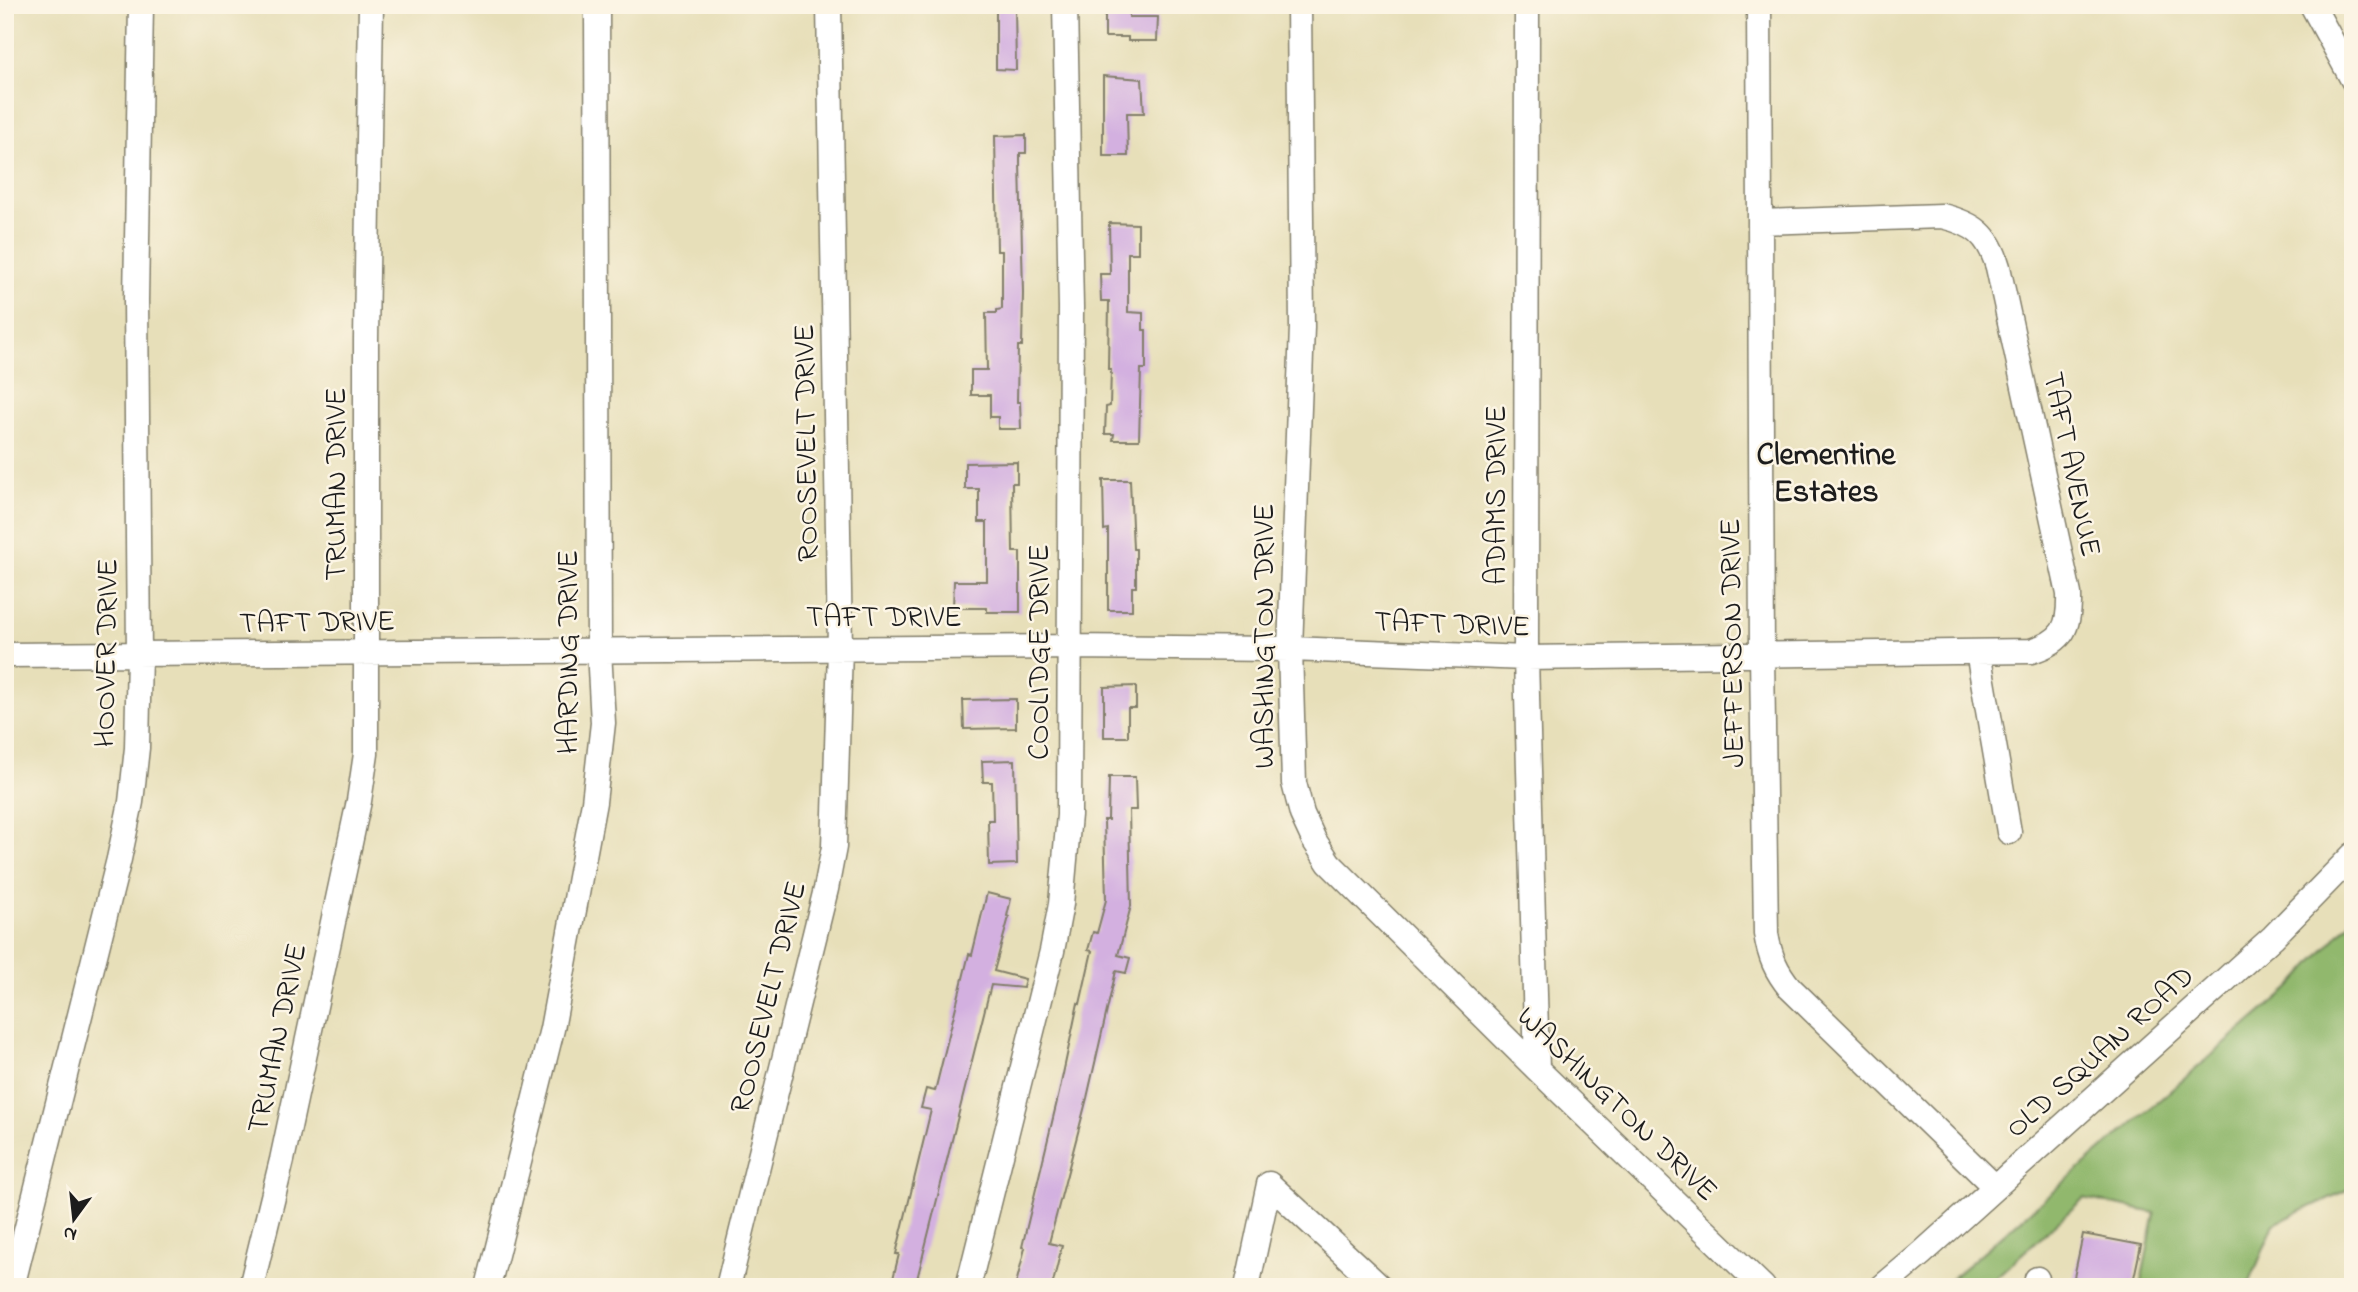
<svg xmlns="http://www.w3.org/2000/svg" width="2358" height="1292" viewBox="0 0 2358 1292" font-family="'Indie Flower',sans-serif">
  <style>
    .forest { fill: #91b86d; stroke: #566a44; stroke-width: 2 }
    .building { fill: #d3b0e0 }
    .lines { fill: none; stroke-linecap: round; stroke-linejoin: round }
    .minor-casing { stroke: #827e6a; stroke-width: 27 }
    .minor { stroke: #fff; stroke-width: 24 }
    .labels { text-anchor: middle; stroke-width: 5; stroke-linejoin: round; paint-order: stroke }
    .street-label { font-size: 30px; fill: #1c1c1c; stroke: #fcf5e5 }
    .neighbourhood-label { font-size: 32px; font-weight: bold; fill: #1c1c1c; stroke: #fcf5e5 }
  </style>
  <rect width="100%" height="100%" fill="#fcf5e5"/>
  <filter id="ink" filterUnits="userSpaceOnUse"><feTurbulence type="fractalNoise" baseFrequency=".0143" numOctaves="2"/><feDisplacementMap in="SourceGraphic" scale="14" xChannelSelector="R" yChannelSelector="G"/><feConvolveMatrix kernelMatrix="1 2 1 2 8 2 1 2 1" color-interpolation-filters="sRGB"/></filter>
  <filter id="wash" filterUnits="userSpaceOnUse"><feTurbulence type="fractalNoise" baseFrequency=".00686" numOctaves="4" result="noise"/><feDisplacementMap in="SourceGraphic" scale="28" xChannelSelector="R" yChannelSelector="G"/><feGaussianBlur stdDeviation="1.57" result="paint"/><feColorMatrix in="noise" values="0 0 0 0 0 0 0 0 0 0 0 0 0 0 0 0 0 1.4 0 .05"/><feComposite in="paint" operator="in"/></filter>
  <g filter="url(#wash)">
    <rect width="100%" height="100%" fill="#e7dfb9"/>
    <path class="forest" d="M2353,918V1187L2274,1224L2248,1287H2140L2155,1213L2084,1198L1985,1287H1942L2290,988Z"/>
    <g id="blocks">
      <path class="building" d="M996,5H1015L1016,70L996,69Z
        M1105,13H1129V17H1158L1157,41H1128V37H1105Z
        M1103,76L1142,79L1144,113H1127L1128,156H1103Z
        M1026,135V153H1020V162L1023,293L1022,346H1018L1017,402H1020L1021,429H998V417H990V395H971V370H987L986,313H997V310L1002,309V251H997L995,136Z
        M1109,223L1138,224V253H1128V312L1143,313V330H1146V369H1141L1139,440H1113L1114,434H1105L1106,407L1110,406L1111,369H1108L1109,301H1101L1100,274H1110Z
        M1017,462V483H1012L1013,552H1020V612H987V608H953L954,581H987V522H979V489H965V463Z
        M1103,480H1130L1133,549H1136V587H1132V610H1108V529L1104,530Z
        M1136,686V708H1128V737H1104V687Z
        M1016,699V728L964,729L963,700Z
        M1015,760L1017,864L989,865L988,820H993L992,782H983L982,761Z
        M1109,777H1135L1136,810H1129L1131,906L1118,955L1130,958L1126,973L1116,971L1087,1098L1049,1243L1062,1246L1052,1287H1025L1016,1284L1025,1248L1022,1247L1059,1093L1078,1003L1080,1004L1092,951L1088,950L1093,932L1097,933L1106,900L1104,820H1108Z
        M987,893L1011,899L1007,916L1009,917L994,971L1025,979L1023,988L991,985L915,1287H891L899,1254H896L931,1110L921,1108L926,1089L935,1091L969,954L972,955Z
        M2083,1234L2141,1245L2132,1287H2072Z"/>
    </g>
  </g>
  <g filter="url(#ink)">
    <use href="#blocks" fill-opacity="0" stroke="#827e6a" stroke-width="2"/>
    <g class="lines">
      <g class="minor-casing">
        <path id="minor" d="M1299,5L1302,327L1290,649L1294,783L1302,814L1314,840L1329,863L1537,1069L1763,1287
          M1527,5L1526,658L1537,1069
          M1759,5L1762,655L1766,934C1770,957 1776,971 1790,988L1995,1187
          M2312,5L2353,80
          M1978,652L2009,832
          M5,655L1069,647L1290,649L1526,658L2031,651C2064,641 2070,627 2069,594L1998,267C1989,235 1975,224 1942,216L1760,222
          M12,1287L119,859L131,802L137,748L139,654L136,300L141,5
          M251,1287L282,1160L359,801L366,754V339L371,5
          M488,1287L552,1029L594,802L603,723L599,650L597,5
          M728,1287L826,889L834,847L840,648L829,5
          M968,1287L1052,951L1061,904L1069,815L1071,307L1065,5
          M1247,1287L1269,1184L1380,1287
          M1882,1287L1921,1254L2273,937L2353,855
          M2036,1287L2037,1279"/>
      </g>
      <use href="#minor" class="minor"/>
    </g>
  </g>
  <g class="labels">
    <g class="street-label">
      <text transform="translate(805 443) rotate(-91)" y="10">ROOSEVELT DRIVE</text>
      <text transform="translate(2073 464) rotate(78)" y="10">TAFT AVENUE</text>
      <text transform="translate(335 484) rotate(-90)" y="10">TRUMAN DRIVE</text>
      <text transform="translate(1495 495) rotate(-90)" y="10">ADAMS DRIVE</text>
      <text x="884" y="626">TAFT DRIVE</text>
      <text transform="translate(317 621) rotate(-1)" y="10">TAFT DRIVE</text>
      <text transform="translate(1452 623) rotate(2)" y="10">TAFT DRIVE</text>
      <text transform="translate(1263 636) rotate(-90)" y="10">WASHINGTON DRIVE</text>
      <text transform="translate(1731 643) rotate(-91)" y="10">JEFFERSON DRIVE</text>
      <text transform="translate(567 652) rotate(-90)" y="10">HARDING DRIVE</text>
      <text transform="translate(1038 652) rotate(-90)" y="10">COOLIDGE DRIVE</text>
      <text transform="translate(105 653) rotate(-89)" y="10">HOOVER DRIVE</text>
      <text transform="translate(767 997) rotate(-76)" y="10">ROOSEVELT DRIVE</text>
      <text transform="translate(276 1038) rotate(-78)" y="10">TRUMAN DRIVE</text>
      <text transform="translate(2099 1051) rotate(-42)" y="10">OLD SQUAN ROAD</text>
      <text transform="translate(1618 1103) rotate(44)" y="10">WASHINGTON DRIVE</text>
    </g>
    <g class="neighbourhood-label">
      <text x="1826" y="464">Clementine<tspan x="1826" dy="37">Estates</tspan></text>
    </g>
  </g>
  <rect width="2358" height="1292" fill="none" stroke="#fcf5e5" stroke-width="28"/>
  <g transform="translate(74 1219) rotate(195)" stroke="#fcf5e5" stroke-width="5" paint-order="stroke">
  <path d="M0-5L12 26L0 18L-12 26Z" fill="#1c1c1c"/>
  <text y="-10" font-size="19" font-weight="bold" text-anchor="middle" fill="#1c1c1c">N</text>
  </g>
</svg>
